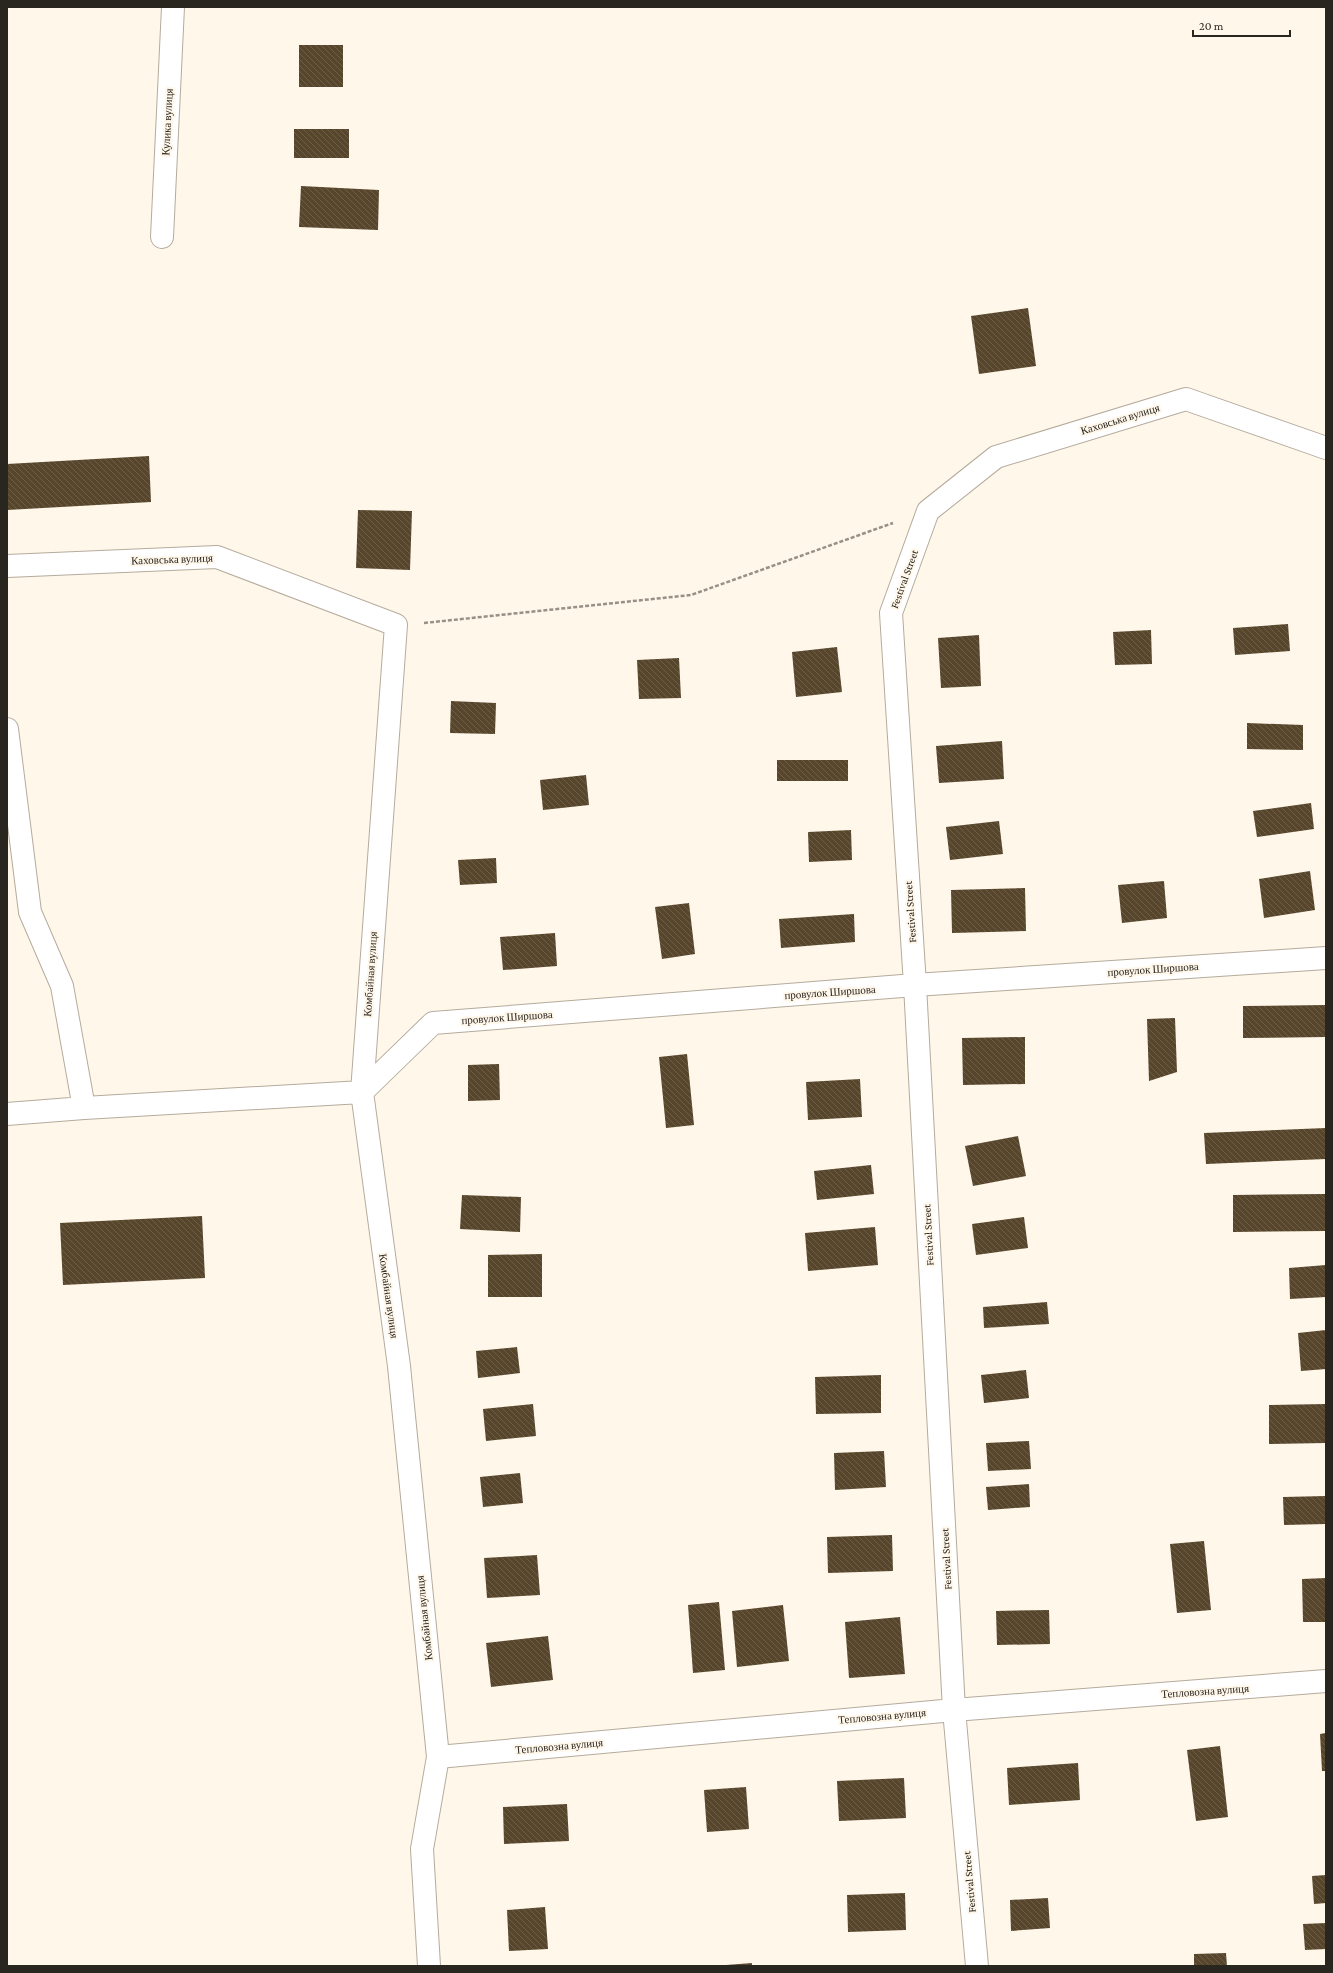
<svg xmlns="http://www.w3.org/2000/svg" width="1333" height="1973" viewBox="0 0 1333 1973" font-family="'Crimson Pro',serif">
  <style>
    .building { fill: url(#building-back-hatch) }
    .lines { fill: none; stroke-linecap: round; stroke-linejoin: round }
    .minor-casing { stroke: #b5ab9d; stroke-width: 24 }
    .path { stroke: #969087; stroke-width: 2.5; stroke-dasharray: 4 2; stroke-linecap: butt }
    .minor { stroke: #fff; stroke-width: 22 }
    .labels { text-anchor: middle; stroke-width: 4; stroke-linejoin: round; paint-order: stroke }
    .street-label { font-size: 11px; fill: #29251f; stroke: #fff7ea }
  </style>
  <defs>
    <pattern id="building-back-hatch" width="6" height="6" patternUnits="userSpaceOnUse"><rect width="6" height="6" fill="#57462b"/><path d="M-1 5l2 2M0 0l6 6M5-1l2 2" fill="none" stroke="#6c5e48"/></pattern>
  </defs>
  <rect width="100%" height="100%" fill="#fff7ea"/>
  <path class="building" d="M299,45H343V87H299Z
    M294,129H349V158H294Z
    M301,186L379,190L378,230L299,227Z
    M1028,308L1036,366L979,374L971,316Z
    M149,456L151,502L7,510V464Z
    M358,510L412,511L410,570L356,568Z
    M1288,624L1290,651L1235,655L1233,628Z
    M1151,630L1152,664L1115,665L1113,632Z
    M979,635L981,686L941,688L938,638Z
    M837,647L842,692L796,697L792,652Z
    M679,658L681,698L639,699L637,660Z
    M451,701L496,703L495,734L450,733Z
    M1247,723L1303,725V750L1247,749Z
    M1002,741L1004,779L939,783L936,746Z
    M777,760H848V781H777Z
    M586,775L589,805L543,810L540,780Z
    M1311,803L1314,829L1257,837L1253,811Z
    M999,821L1003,854L950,860L946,827Z
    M851,830L852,860L809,862L808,832Z
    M496,858L497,883L460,885L458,860Z
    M1310,871L1315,910L1264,918L1259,879Z
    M1164,881L1167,918L1122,923L1118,885Z
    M1025,888L1026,931L952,933L951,890Z
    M689,903L695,954L662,959L655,907Z
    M854,914L855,942L781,948L779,919Z
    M555,933L557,966L503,970L500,937Z
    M1326,1005V1037L1243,1038V1006Z
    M1175,1018L1177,1072L1149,1081L1147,1019Z
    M1025,1037V1084L963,1085L962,1038Z
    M687,1054L694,1125L666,1128L659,1057Z
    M499,1064L500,1100L468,1101V1065Z
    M860,1079L862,1117L808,1120L806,1082Z
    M1326,1128V1159L1206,1164L1204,1133Z
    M1018,1136L1026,1176L973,1186L965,1146Z
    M871,1165L874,1194L817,1200L814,1171Z
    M1326,1194V1231L1233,1232V1195Z
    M462,1195L521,1197L520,1232L460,1229Z
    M202,1216L205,1278L63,1285L60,1223Z
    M1024,1217L1028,1248L976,1255L972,1224Z
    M875,1227L878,1265L808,1271L805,1233Z
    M542,1254V1297H488V1255Z
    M1326,1265V1297L1290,1299L1289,1268Z
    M1047,1302L1049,1324L984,1328L983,1307Z
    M1326,1330V1369L1301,1371L1298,1333Z
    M517,1347L520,1373L478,1378L476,1351Z
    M1026,1370L1029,1398L984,1403L981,1375Z
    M881,1375V1413L816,1414L815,1377Z
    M533,1404L536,1436L486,1441L483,1409Z
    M1326,1404V1443L1269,1444V1405Z
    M1029,1441L1031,1469L988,1471L986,1443Z
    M884,1451L886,1487L835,1490L834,1453Z
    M520,1473L523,1503L483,1507L480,1477Z
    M1029,1484L1030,1507L988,1510L986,1487Z
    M1326,1496V1524L1284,1525L1283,1497Z
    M892,1535L893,1571L828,1573L827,1537Z
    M1204,1541L1211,1610L1177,1613L1170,1544Z
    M537,1555L540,1595L487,1598L484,1558Z
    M1326,1578V1622H1303L1302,1579Z
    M719,1602L725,1670L693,1673L688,1605Z
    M783,1605L789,1661L737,1667L732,1611Z
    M1049,1610L1050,1644L997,1645L996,1611Z
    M900,1617L905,1674L849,1678L845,1622Z
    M548,1636L553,1680L491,1687L486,1643Z
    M1326,1733V1771H1322L1320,1734Z
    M1220,1746L1228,1817L1196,1821L1187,1750Z
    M1078,1763L1080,1800L1009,1805L1007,1768Z
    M904,1778L906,1818L839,1821L837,1781Z
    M746,1787L749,1829L707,1832L704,1790Z
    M567,1804L569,1841L504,1844L503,1807Z
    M1326,1875V1903L1314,1904L1312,1876Z
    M905,1893L906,1930L848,1932L847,1895Z
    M1048,1898L1050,1928L1011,1931L1010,1900Z
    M545,1907L548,1949L509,1951L507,1910Z
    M1326,1923V1949L1305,1950L1303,1924Z
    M1226,1953L1227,1966H1194V1954Z
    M752,1963V1966H726V1965Z"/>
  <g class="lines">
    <g class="minor-casing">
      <path id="minor" d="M162,237L173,7
        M7,566L217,557L396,625L362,1092L399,1366L438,1757L422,1849L429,1966
        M7,729L30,912L62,986L84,1108
        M7,1114L84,1108L362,1092L433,1023L915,985L1326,958
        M438,1757L954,1710L1326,1681
        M977,1966L954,1710L915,985L891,613L928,511L996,457L1186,399L1326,448"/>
    </g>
    <path class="path" d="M424,623L691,595L893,523"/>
    <use href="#minor" class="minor"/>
  </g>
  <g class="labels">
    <g class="street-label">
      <text transform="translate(167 122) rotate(-87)" y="4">Кулика вулиця</text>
      <text transform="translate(1120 419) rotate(-17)" y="4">Каховська вулиця</text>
      <text transform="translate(172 559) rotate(-2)" y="4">Каховська вулиця</text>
      <text transform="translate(904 579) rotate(-70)" y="4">Festival Street</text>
      <text transform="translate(910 912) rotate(-94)" y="4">Festival Street</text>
      <text transform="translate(1153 969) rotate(-4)" y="4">провулок Ширшова</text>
      <text transform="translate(370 974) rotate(-86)" y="4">Комбайная вулиця</text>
      <text transform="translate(830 992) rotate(-4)" y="4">провулок Ширшова</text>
      <text transform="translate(507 1017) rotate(-4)" y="4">провулок Ширшова</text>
      <text transform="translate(928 1235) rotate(-93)" y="4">Festival Street</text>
      <text transform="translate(389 1296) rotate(82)" y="4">Комбайная вулиця</text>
      <text transform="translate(946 1559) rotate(-93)" y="4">Festival Street</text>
      <text transform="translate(424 1618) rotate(-96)" y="4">Комбайная вулиця</text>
      <text transform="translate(1205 1691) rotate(-4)" y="4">Тепловозна вулиця</text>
      <text transform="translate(882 1716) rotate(-5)" y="4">Тепловозна вулиця</text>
      <text transform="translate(559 1746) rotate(-5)" y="4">Тепловозна вулиця</text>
      <text transform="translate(969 1882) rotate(-95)" y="4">Festival Street</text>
    </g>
  </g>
  <rect width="1333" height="1973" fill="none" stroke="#29251f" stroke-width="16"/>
  <path d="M1193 30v6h97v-6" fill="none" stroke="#29251f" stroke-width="2"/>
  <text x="1199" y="30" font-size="12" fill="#29251f" stroke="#fff7ea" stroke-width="3" paint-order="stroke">20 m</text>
</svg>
